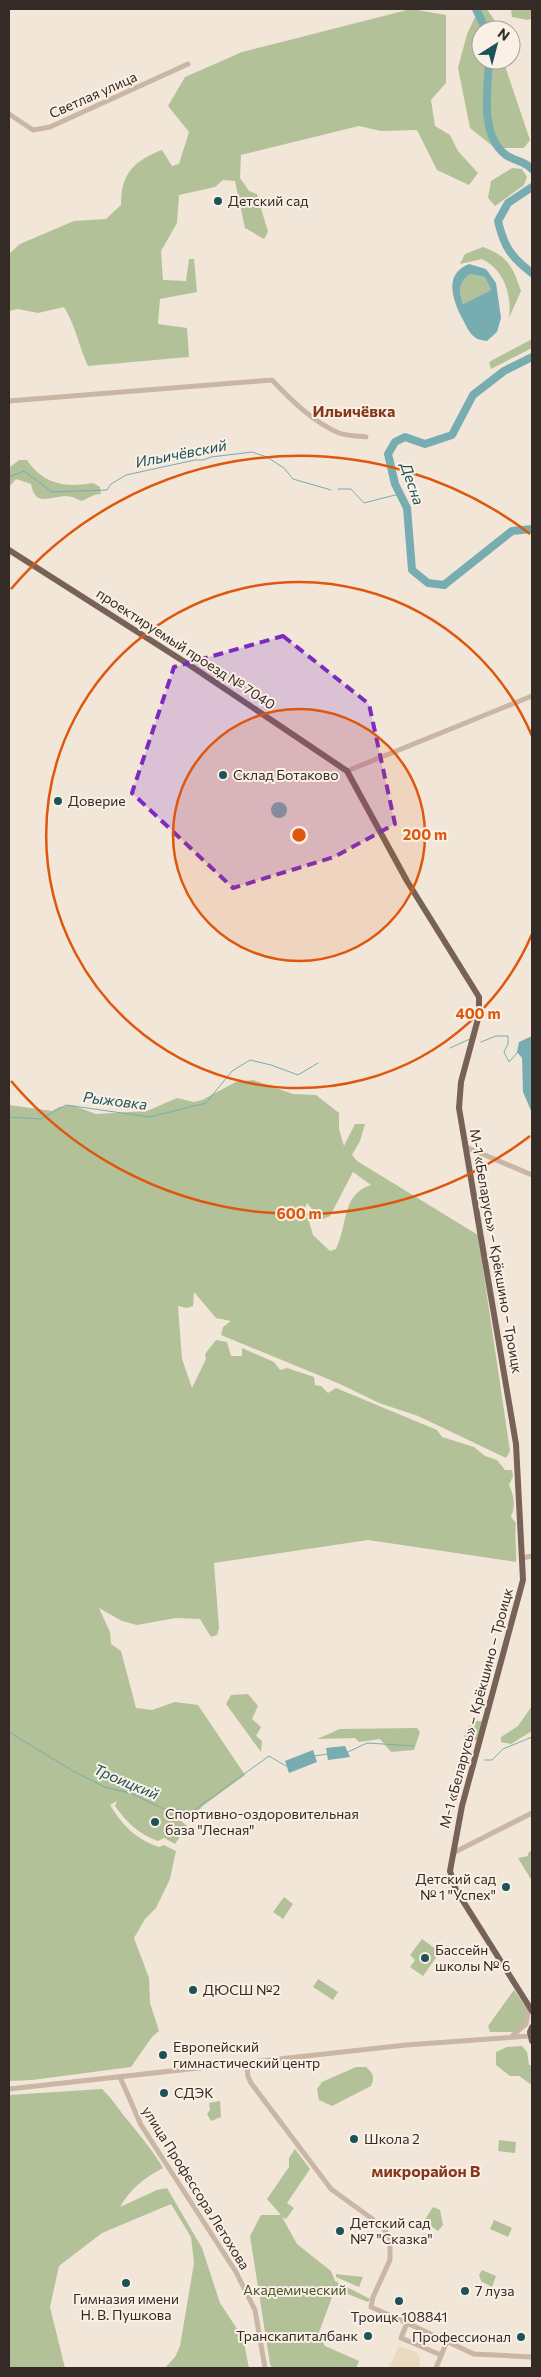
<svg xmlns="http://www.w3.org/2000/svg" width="541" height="2377" viewBox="0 0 541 2377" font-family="Commissioner,sans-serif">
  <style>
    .green { fill: #b3c199; fill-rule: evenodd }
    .plaza { fill: #ead8bf }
    .water { fill: #77adb0; fill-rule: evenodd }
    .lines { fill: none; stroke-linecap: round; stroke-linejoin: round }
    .stream { stroke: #77adb0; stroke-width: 1 }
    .river { stroke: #77adb0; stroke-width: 8 }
    .minor { stroke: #cab6a5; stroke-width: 5 }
    .major { stroke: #786257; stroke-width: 6 }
    .marked { fill: #7b2cbf; fill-opacity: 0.2; stroke: #7b2cbf; stroke-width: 4; stroke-dasharray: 10 6; stroke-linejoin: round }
    .ring { fill: none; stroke: #df570d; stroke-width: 2.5 }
    .poi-dot { fill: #1b5358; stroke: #faf0e5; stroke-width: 2 }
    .labels { text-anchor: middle; stroke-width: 4; stroke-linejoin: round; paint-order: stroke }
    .street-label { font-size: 14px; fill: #352b26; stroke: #faf0e5 }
    .poi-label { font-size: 14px; fill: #352b26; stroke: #faf0e5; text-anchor: start }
    .park-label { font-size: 14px; fill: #445429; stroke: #faf0e5 }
    .water-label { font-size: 15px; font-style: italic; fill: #1b5358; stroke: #faf0e5 }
    .quarter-label { font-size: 16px; font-weight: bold; fill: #86381d; stroke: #faf0e5 }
    .centre { fill: #df570d; stroke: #faf0e5; stroke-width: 2.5 }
    .ring-label { font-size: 15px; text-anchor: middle; font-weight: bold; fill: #df570d; stroke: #faf0e5; stroke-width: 4; stroke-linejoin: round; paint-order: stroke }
  </style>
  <rect width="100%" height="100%" fill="#f2e6d9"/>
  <path class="green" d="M411,9L446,15V83L431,100L435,126L450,135L458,151L478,173L469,185L437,170L417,130L381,131L359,126L241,155L240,178L249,191L257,194L268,232L264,239L245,228L235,181L223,180L215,187L179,195L177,223L161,251L163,280L186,281L189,259H194L197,292L160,299L158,324L187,328L189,357L88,366C79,347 75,324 64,307L38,313L18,309L9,311V254L20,244L74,221L106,219L121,205C121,174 133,161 162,150L172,166L179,164L189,132L168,106L185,77L242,52Z
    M479,9H487L496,23L497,30H481V60H503L530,140L524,148H495L470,128L458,68L467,34Z
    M511,9H532V18L528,20L512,17Z
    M512,168L522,169L527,177L524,185L495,206L488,198L491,181Z
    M483,247C508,256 513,267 521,291L509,318C512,294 504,270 482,259L460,264L465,254Z
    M470,274L485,277L491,290L463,304C459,291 458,283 470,274Z
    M532,339V348L491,369L489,362Z
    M19,460H27C43,484 65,488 93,483L100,487L101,494L94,495L82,501C77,499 71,496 66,496C51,496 35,508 31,484L16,479L9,487V468Z
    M253,1080L293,1094L316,1095L339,1113V1129L344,1146L355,1124H365L360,1141L352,1155L357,1161L478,1235L510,1451L506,1458L418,1416L379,1403L340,1384L221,1335L223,1327L231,1321L216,1318L194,1292L193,1306L187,1308L178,1306L182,1359L192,1388L206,1359L205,1354L216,1340L227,1342L231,1356H242V1348L274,1362L280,1370L287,1368L314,1377L315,1385L321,1386L328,1393L336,1388L437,1430L442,1437L474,1447L485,1456L497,1460L505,1470H512L513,1476L509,1485C514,1496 516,1505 511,1517L516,1523C514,1537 517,1548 516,1562L368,1540L214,1563L219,1628L217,1635L211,1637L200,1619L176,1618L137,1625L122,1621L99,1608L110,1632L111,1644L121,1651L136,1708L152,1710L175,1702L198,1705L245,1775L204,1805L188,1820L179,1819L187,1826L175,1844L164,1838L158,1841C139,1834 127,1823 115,1806L117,1801L110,1805C123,1826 136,1839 159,1847L164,1845L176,1851L170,1879L156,1908L145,1919L134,1938L149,1978L150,2003L159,2031L152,2037L131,2067L32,2080L9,2081V1105L52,1111L59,1107L72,1105L96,1114L147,1111L177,1098L194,1102L202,1100L236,1082ZM353,1172L371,1185C343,1194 348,1219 338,1244L336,1249L330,1251L313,1235L305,1208L307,1203L321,1220L330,1216Z
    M248,1694L258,1706L252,1719L261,1727L256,1736L262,1741L261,1752L226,1704L231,1695Z
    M532,1706V1731L511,1744L501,1742V1737L518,1726Z
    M475,1721H482L478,1740L469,1741L464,1738L466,1729Z
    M417,1728L420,1732L414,1750L391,1752L380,1739L359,1742L355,1738L317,1739L340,1729Z
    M532,1850V1881L518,1858L528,1856V1853Z
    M284,1897L293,1904L283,1919L273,1912Z
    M422,1939L440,1952L423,1976L410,1967L415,1960L410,1955Z
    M318,1979L338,1992L333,2000L313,1987Z
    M514,1990L528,2010L524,2024L515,2032H490L488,2026Z
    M522,2046L527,2052L529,2065H532V2085L519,2076H510L496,2065V2052L507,2047Z
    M356,2067H366C373,2073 375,2077 371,2086L332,2106L319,2100L317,2089L322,2082Z
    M102,2089C113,2099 120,2112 130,2123C142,2138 153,2151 163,2168C144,2178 131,2188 120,2207L157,2190L167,2188L202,2248L220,2303L243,2338L249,2368H165L175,2357L180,2346L194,2263L191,2237L171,2204L102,2233L59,2266L50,2307L65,2368H9V2095Z
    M220,2101L221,2117L211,2121L207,2114L210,2110L209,2103Z
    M499,2140L516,2142L515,2153L498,2151Z
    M295,2149L310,2169L287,2203L294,2208L286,2219L282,2217L297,2244L331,2271L335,2281L370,2299L368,2302L335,2289L318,2335L325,2346L359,2361L356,2368H272L270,2364L250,2236L261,2215H281L267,2199L289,2167V2158Z
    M433,2207L440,2210L443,2225L438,2231L424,2221Z
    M494,2220L512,2228L508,2237L490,2229Z
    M482,2270L496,2276L492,2287L481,2281L479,2275Z
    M336,2274L363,2277L359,2287L336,2277Z"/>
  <path class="plaza" d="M399,2346L416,2352L420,2359L419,2368H389Z"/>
  <path class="water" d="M469,264L486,269L496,283L501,318L497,332L487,341C484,340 478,340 476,338C469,334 466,325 462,318C453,301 443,274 469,264ZM470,274L485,277L491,290L463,304C459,291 458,283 470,274Z
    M271 810a8 8 0 1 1 16 0a8 8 0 1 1-16 0Z
    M532,1036V1113L523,1092L522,1058L517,1052L519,1042Z
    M345,1746L350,1757L328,1760L326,1748Z
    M313,1750L317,1762L289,1773L285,1761Z"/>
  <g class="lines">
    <path class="stream" d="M9,477L24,471L52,492L107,490L111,484L126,475L195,460H203L211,457L252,452L267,457L284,468L293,479L331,490
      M338,489H351L364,503L395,495L401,497
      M481,1042L496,1036H508V1044L504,1052L509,1062L518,1052
      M450,1048L470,1039
      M9,1117L41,1119L66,1105L150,1117L206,1103L232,1071L250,1060L271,1065L298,1075L318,1063
      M9,1732L73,1771L105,1787L130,1793L164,1809L193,1811L269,1756L286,1766
      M348,1752L367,1743L414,1746
      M315,1756L327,1754
      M485,1760H492L503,1749L532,1737"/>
    <path class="river" d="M476,9L486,30
      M489,60C488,89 479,135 506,155C514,161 525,161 532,169
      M532,187L508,203L498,221C504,247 511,257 532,273
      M532,357L504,371L473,395L452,435L425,444L405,437L395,442L388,454L395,484L407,508L412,570L428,583L444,585L512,531L532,529"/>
    <path class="minor" d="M9,114L33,130L50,127L188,64
      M9,401L272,380C291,400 313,422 339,433C347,436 357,436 366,437
      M347,771L532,696
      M466,1147L532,1175
      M522,1558L532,1556
      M453,1853L532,1813
      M511,2037L526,2024L529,2008
      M246,2062L248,2076L251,2083L331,2189L371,2218L384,2229L390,2239V2260L373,2297L371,2307L407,2323
      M120,2077L141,2125L236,2272L255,2310L265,2368
      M9,2089L406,2045L530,2036
      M441,2355L401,2338L407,2323L474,2354L532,2357
      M436,2368L447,2341"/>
    <path class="major" d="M9,550L191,666L347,771L407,881L479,997V1015L461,1082L459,1108L516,1444L523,1580L462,1806L450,1871L456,1890L532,2011
      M532,2027L530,2032L532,2041"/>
  </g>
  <path class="marked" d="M283,636L369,704L395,824L334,857L233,888L132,793L174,667Z"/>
  <circle cx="299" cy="835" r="126" fill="#df570d" fill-opacity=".12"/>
  <g class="ring">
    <circle cx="299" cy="835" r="126"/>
    <path d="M532 934A253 253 0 1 1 532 736"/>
    <path d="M530 1136A379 379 0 0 1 11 1081M11 589A379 379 0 0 1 530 534"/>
  </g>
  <g class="poi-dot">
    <circle cx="218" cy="201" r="5"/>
    <circle cx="223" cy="775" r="5"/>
    <circle cx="58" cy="801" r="5"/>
    <circle cx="155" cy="1822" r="5"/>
    <circle cx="506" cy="1887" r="5"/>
    <circle cx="425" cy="1958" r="5"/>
    <circle cx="193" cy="1990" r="5"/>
    <circle cx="163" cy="2055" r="5"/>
    <circle cx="164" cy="2093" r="5"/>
    <circle cx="354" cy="2139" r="5"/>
    <circle cx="340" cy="2231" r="5"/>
    <circle cx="126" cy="2283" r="5"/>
    <circle cx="465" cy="2291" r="5"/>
    <circle cx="399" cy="2301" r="5"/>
    <circle cx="368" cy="2336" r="5"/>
    <circle cx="521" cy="2337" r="5"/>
  </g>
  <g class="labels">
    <g class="street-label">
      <text transform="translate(93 95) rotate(-24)" y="5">Светлая улица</text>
      <text transform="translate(186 649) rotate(33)" y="5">проектируемый проезд № 7040</text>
      <text transform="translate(496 1251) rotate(80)" y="5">М-1 «Беларусь» – Крёкшино – Троицк</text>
      <text transform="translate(476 1708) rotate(-75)" y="5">М-1 «Беларусь» – Крёкшино – Троицк</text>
      <text transform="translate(196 2188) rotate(58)" y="5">улица Профессора Летохова</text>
    </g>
    <g class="poi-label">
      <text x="228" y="206">Детский сад</text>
      <text x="233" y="780">Склад Ботаково</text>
      <text x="68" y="806">Доверие</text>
      <text x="165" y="1819">Спортивно-оздоровительная<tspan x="165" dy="16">база "Лесная"</tspan></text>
      <text x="496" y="1884" text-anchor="end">Детский сад<tspan x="496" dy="16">№ 1 "Успех"</tspan></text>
      <text x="435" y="1955">Бассейн<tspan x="435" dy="16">школы № 6</tspan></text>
      <text x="203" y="1995">ДЮСШ №2</text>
      <text x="173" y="2052">Европейский<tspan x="173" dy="16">гимнастический центр</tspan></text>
      <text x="174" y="2098">СДЭК</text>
      <text x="364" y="2144">Школа 2</text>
      <text x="350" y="2228">Детский сад<tspan x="350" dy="16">№7 "Сказка"</tspan></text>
      <text x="475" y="2296">7 луза</text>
      <text x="126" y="2304" text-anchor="middle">Гимназия имени<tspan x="126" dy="16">Н. В. Пушкова</tspan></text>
      <text x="399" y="2322" text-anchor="middle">Троицк 108841</text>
      <text x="358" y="2341" text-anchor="end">Транскапиталбанк</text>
      <text x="511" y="2342" text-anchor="end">Профессионал</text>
    </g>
    <g class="park-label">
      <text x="295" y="2295">Академический</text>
    </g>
    <g class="water-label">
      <text transform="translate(181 454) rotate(-11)" y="5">Ильичёвский</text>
      <text transform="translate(412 484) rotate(71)" y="5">Десна</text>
      <text transform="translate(115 1101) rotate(7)" y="5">Рыжовка</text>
      <text transform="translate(126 1782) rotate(23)" y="5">Троицкий</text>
    </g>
    <g class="quarter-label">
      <text x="354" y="417">Ильичёвка</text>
      <text x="426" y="2177">микрорайон В</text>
    </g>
  </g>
  <circle cx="299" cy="835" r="8" class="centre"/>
  <g class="ring-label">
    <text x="425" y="840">200 m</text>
    <text x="478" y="1019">400 m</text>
    <text x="299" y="1219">600 m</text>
  </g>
  <rect width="541" height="2377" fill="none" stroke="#352b26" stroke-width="20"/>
  <g transform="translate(496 45) rotate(36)"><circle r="24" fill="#faf0e5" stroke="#aba199"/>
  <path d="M0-4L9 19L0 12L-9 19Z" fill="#1b5358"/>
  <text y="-8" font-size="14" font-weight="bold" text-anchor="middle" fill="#352b26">N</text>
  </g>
</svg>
